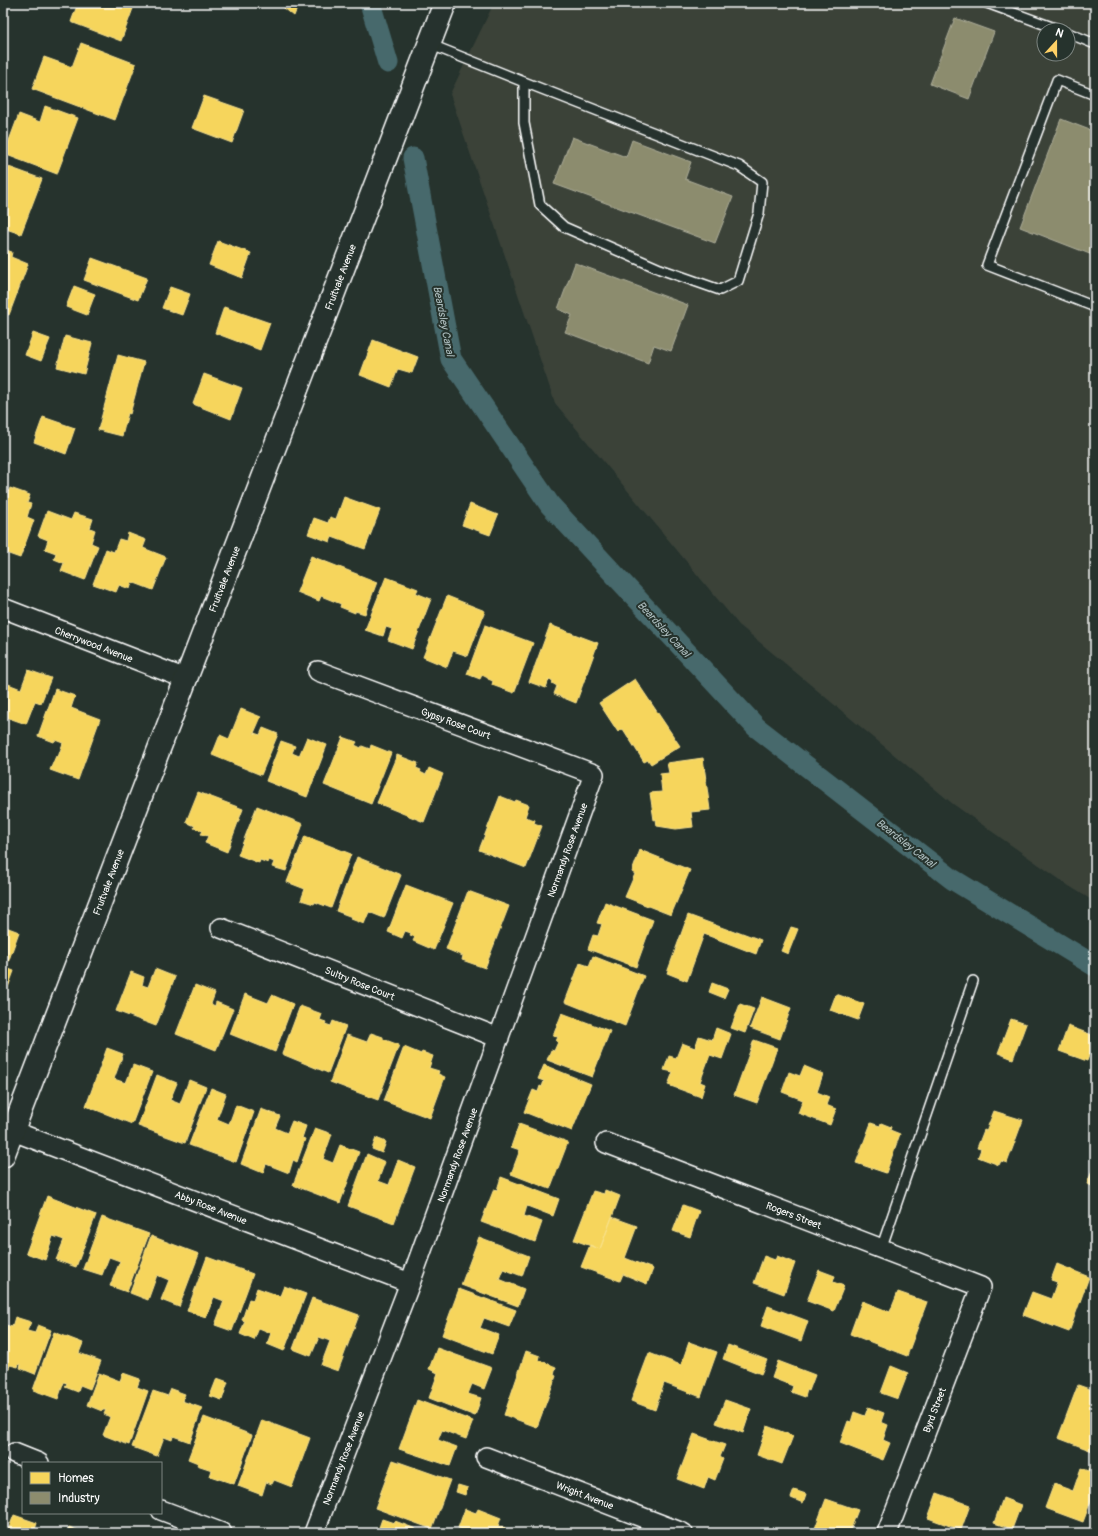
<svg xmlns="http://www.w3.org/2000/svg" width="1098" height="1536" viewBox="0 0 1098 1536" font-family="Pangolin,sans-serif">
  <style>
    .built { fill: #3b4239; fill-rule: evenodd }
    .homes { fill: #f6d55c; stroke: #f9e28d }
    .industry { fill: #8c8c6e; stroke: #aeae9a }
    .lines { fill: none; stroke-linecap: round; stroke-linejoin: round }
    .canal { stroke: #46696c; stroke-width: 21 }
    .service-casing { stroke: #fff; stroke-width: 12 }
    .minor-casing { stroke: #fff; stroke-width: 22 }
    .secondary-casing { stroke: #fff; stroke-width: 25 }
    .service { stroke: #26332d; stroke-width: 9 }
    .minor { stroke: #26332d; stroke-width: 19 }
    .secondary { stroke: #26332d; stroke-width: 22 }
    .labels { text-anchor: middle; stroke-width: 4; stroke-linejoin: round; paint-order: stroke }
    .street-label { font-size: 10px; fill: #fff; stroke: #26332d }
    .water-label { font-size: 11px; font-style: italic; fill: #acbcbd; stroke: #26332d }
  </style>
  <rect width="100%" height="100%" fill="#26332d"/>
  <filter id="ink" filterUnits="userSpaceOnUse"><feTurbulence type="fractalNoise" baseFrequency=".025" numOctaves="2"/><feDisplacementMap in="SourceGraphic" scale="8" xChannelSelector="R" yChannelSelector="G"/><feConvolveMatrix kernelMatrix="1 2 1 2 8 2 1 2 1" color-interpolation-filters="sRGB"/></filter>
  <g filter="url(#ink)">
    <path class="built" d="M494,3H1095V902L1069,886L953,804L739,625L555,403L450,94ZM1044,30H1068V54H1044Z"/>
    <path class="homes" d="M78,3H135L121,41L71,22Z
      M278,3H299L294,16Z
      M81,43L136,64L115,120L32,89L44,57L72,67Z
      M204,96L244,110L232,143L192,128Z
      M45,106L78,118L57,174L4,154L19,114L40,122Z
      M6,166L42,179L21,234L3,228V174Z
      M218,241L251,253L242,278L209,265Z
      M3,249L12,252L11,257L28,264L9,315L3,313Z
      M92,258L147,278L138,300L84,280Z
      M74,286L95,294L87,315L66,307Z
      M170,287L190,294L182,315L162,308Z
      M224,307L270,323L260,350L215,333Z
      M33,333L50,339L41,361L25,355Z
      M65,336L92,343L84,374L57,367Z
      M373,340L418,357L412,373L398,369L391,387L360,375Z
      M118,355L144,362L130,414L128,413L122,436L98,430Z
      M204,374L242,388L231,419L193,404Z
      M43,417L75,428L66,454L34,442Z
      M10,488L30,495L27,503L31,504L27,517L34,520L20,558L3,552V494L7,495Z
      M344,497L380,510L365,549L332,537L330,542L308,534L314,518L328,523L330,517L336,519Z
      M470,504L498,515L490,535L462,525Z
      M47,511L71,520L74,513L93,519L90,528L95,530L91,543L98,546L85,580L61,571L64,563L54,559L56,553L45,549L48,540L38,536Z
      M128,533L146,540L143,548L166,557L153,590L132,582L130,589L119,585L116,592L93,584L106,549L114,552L119,539L126,541Z
      M311,556L377,582L365,614L355,611V613L340,607L341,604L321,596L319,601L297,592Z
      M386,577L418,589L416,593L431,599L412,649L388,640L392,629L386,627L383,636L365,630Z
      M447,596L485,611L468,656L453,651L447,667L423,657Z
      M485,625L533,643L514,693L492,685L493,681L488,679V678L482,675L480,679L467,674Z
      M550,625L598,643L576,703L554,694L557,686L552,683L553,681L549,679L546,688L529,682Z
      M28,670L51,678L41,703L35,701L26,724L3,716V682L21,689Z
      M635,679L680,746L651,764L648,760L644,762L623,729L618,732L599,703Z
      M55,689L75,696L71,708L100,719L78,780L50,770L56,756L58,757L63,743L55,740L54,742L38,736Z
      M241,709L261,717L254,733L260,735L263,728L278,734L261,775L212,755L220,735L229,739Z
      M307,737L327,745L307,797L266,781L281,741L295,746L292,753L299,756Z
      M343,737L357,742L355,745L361,748L362,746L370,749L371,745L391,753L371,804L324,785Z
      M397,755L418,763L416,768L421,770L420,772L426,775L429,768L443,774L424,822L377,803Z
      M703,758L710,810L691,812L693,827L676,829L657,826L656,819L654,820L650,793L662,792L660,774L669,773L667,763Z
      M198,792L243,809L227,852L205,843L208,836L201,834L203,831L194,828L195,826L186,822Z
      M500,796L515,802L516,800L529,805L525,817L535,820L534,823L542,826L526,868L479,850Z
      M257,806L303,824L286,871L272,867L274,862L269,860L268,863L260,860L259,863L238,855Z
      M305,836L351,854L331,908L315,902L314,904L301,900L305,889L287,882Z
      M640,850L690,870L671,915L625,897L635,874L632,872Z
      M357,857L401,875L384,918L369,912L364,924L351,919L352,917L336,911Z
      M406,885L453,903L434,950L413,941L415,937L410,935L411,933L405,931L402,938L388,932Z
      M468,891L509,906L485,968L462,960L463,956L446,949Z
      M605,902L653,920L636,967L588,949L593,935L598,936L602,924L597,923Z
      M688,915L737,933V931L761,940L756,954L704,934L687,981L667,973Z
      M3,926L19,932L6,968L14,971L6,993L3,992Z
      M791,927L798,929L788,954L781,951Z
      M593,956L644,976L625,1026L565,1002L580,963L589,966Z
      M155,969L175,977L156,1026L116,1011L131,972L144,977L142,985L148,987Z
      M712,983L728,989L724,998L709,992Z
      M195,985L215,993L211,1004L215,1006L216,1002L233,1009L216,1050L176,1034Z
      M245,994L268,1003L272,995L293,1004L275,1052L230,1034Z
      M836,994L864,1004L858,1020L830,1010Z
      M762,997L791,1008L780,1039L750,1028Z
      M740,1004L754,1009L745,1033L731,1028Z
      M300,1006L322,1014L320,1020L326,1022L325,1024L331,1026L333,1021L346,1026L328,1073L282,1054Z
      M562,1013L610,1031L592,1077L547,1060L551,1050L554,1051L558,1042L556,1041L558,1037L553,1036Z
      M1011,1019L1026,1024L1013,1059L998,1053Z
      M1068,1026L1095,1036V1040L1087,1061L1059,1051Z
      M716,1028L731,1034L722,1059L710,1055L700,1082L705,1084L701,1097L668,1085L673,1072L664,1070L669,1056L676,1058L682,1043L695,1048L699,1036L712,1040Z
      M371,1033L383,1037V1039L399,1045L378,1100L330,1082L347,1035L367,1042Z
      M754,1040L777,1048L757,1103L734,1095Z
      M404,1047L421,1054L422,1052L433,1056L429,1068L439,1071L438,1074L445,1077L430,1118L384,1101Z
      M107,1048L123,1054L114,1079L126,1083L133,1065L152,1072L132,1124L86,1106Z
      M544,1065L591,1084L572,1131L524,1112L533,1090L538,1092L540,1086L542,1087L544,1081L538,1079Z
      M804,1066L823,1074L817,1092L829,1097L826,1105L836,1109L830,1125L798,1113L803,1100L782,1092L789,1072L800,1076Z
      M157,1075L177,1083L170,1100L180,1104L189,1080L206,1087L185,1143L138,1126Z
      M211,1088L226,1094L217,1119L229,1124L236,1105L254,1112L236,1162L189,1145Z
      M261,1109L280,1116L275,1128L287,1133L292,1121L306,1126L302,1138L305,1139L297,1162L293,1160L289,1173L266,1164L263,1173L241,1164Z
      M994,1111L1023,1120L1007,1163L1001,1161L999,1165L978,1157L981,1149L977,1148L984,1130L986,1131Z
      M871,1123L880,1126L881,1123L891,1127L890,1130L900,1134L886,1173L856,1163Z
      M519,1124L568,1142L550,1189L511,1174L520,1150L511,1147Z
      M315,1128L332,1134L323,1159L333,1163L340,1145L359,1152L340,1203L293,1185Z
      M376,1138L386,1142L382,1153L372,1149Z
      M367,1154L385,1162L378,1181L389,1185L398,1160L415,1167L394,1223L348,1206Z
      M1094,1166L1095,1167V1187L1087,1184Z
      M501,1177L559,1199L553,1216L527,1206L524,1216L542,1222L535,1242L481,1222L494,1189L497,1190Z
      M605,1190L620,1196L600,1249L574,1240L593,1191L604,1194Z
      M47,1196L96,1215L76,1267L56,1260L64,1240L53,1236L45,1260L26,1253Z
      M683,1205L699,1211L690,1237L673,1231Z
      M102,1217L149,1234L127,1292L110,1286L120,1261L109,1257L102,1275L83,1269Z
      M612,1217L637,1226L625,1258L653,1269L647,1284L623,1274L620,1281L581,1267L590,1245L600,1249Z
      M151,1236L199,1254L179,1307L161,1300L169,1280L157,1275L148,1300L130,1293Z
      M479,1237L529,1256L522,1276L503,1269L499,1279L524,1289L518,1306L461,1285Z
      M764,1256L775,1260L777,1256L795,1263L784,1294L754,1283Z
      M207,1257L253,1274L232,1331L215,1325L224,1301L214,1297L206,1317L187,1311Z
      M1057,1264L1089,1277L1069,1332L1023,1315L1032,1292L1051,1299L1057,1282L1051,1280Z
      M819,1270L835,1276L833,1282L844,1286L834,1311L807,1301Z
      M284,1286L306,1294L284,1351L267,1344L271,1333L259,1328L254,1340L240,1334L245,1321L242,1320L249,1299L253,1300L257,1288L280,1296Z
      M459,1289L516,1310L509,1327L484,1318L480,1328L499,1335L492,1354L442,1335Z
      M898,1292L927,1302L907,1356L850,1334L862,1301L890,1312Z
      M312,1298L359,1315L338,1371L321,1365L330,1341L319,1337L311,1356L293,1349Z
      M768,1306L808,1321L801,1341L761,1326Z
      M15,1317L31,1322L27,1331L35,1333L38,1325L51,1330L35,1374L20,1368L21,1365L19,1364L18,1367L10,1365L3,1384V1324L12,1327Z
      M54,1332L83,1343L79,1353L101,1361L90,1389L80,1385L78,1392L65,1387L67,1383L64,1382L58,1399L33,1390Z
      M689,1342L717,1352L701,1397L664,1383L655,1410L631,1401L649,1353L681,1365Z
      M728,1345L767,1360L761,1374L723,1359Z
      M437,1348L492,1368L484,1389L472,1384L468,1394L481,1398L475,1416L429,1398L438,1373L429,1369Z
      M526,1351L540,1356L539,1360L556,1367L554,1375L556,1376L537,1427L504,1415Z
      M778,1361L815,1375L809,1391L807,1390L805,1397L791,1392L793,1386L772,1378Z
      M891,1366L908,1373L898,1399L881,1393Z
      M99,1373L120,1381L123,1373L140,1379L137,1387L148,1391L129,1445L103,1435L110,1417L104,1414L106,1410H103L102,1411L87,1405Z
      M217,1378L228,1382L222,1400L210,1396Z
      M1078,1385L1095,1391V1452L1058,1438Z
      M171,1389L185,1394L182,1401L202,1408L190,1442L173,1436L172,1440L164,1437L157,1456L132,1447L153,1391L168,1396Z
      M417,1400L473,1421L466,1439L442,1430L438,1440L457,1447L450,1466L399,1449Z
      M725,1400L751,1409L743,1433L716,1423Z
      M868,1407L884,1413L881,1422L888,1425L883,1440L890,1443L883,1460L840,1443L848,1421L851,1422L854,1412L865,1416Z
      M204,1417L252,1435L234,1484L210,1476L212,1470L197,1465L198,1463L188,1459Z
      M262,1420L310,1438L292,1487L274,1480L272,1484L266,1482L262,1495L238,1486Z
      M767,1426L793,1436L782,1464L757,1455Z
      M694,1434L725,1445L720,1457L723,1459L715,1480L708,1477L704,1489L677,1479Z
      M393,1460L450,1480L432,1529L375,1508Z
      M1081,1468L1089,1471L1090,1468L1095,1470V1490L1083,1522L1045,1508L1054,1484L1073,1491Z
      M458,1485L468,1488L465,1495L456,1492Z
      M794,1490L806,1494L803,1503L791,1498Z
      M937,1493L970,1505L961,1530L928,1518Z
      M1003,1498L1021,1505L1012,1529L994,1523Z
      M826,1499L858,1510L849,1533H818L814,1531Z
      M465,1509L476,1513L478,1509L501,1518L498,1526L516,1533H467V1532L458,1528Z
      M14,1515L37,1523L34,1533H7Z
      M382,1519L394,1523L395,1521L416,1529L415,1531L419,1533H377Z
      M69,1527L85,1533H67Z"/>
    <path class="industry" d="M955,18L994,32L969,99L930,84Z
      M1061,119L1095,132V256L1020,227Z
      M572,137L626,157L632,140L691,162L685,179L733,197L715,243L554,184Z
      M575,263L688,305L671,351L654,345L648,363L565,332L572,315L558,309Z"/>
    <g class="lines">
      <path class="canal" d="M370,3L388,63
        M413,158L451,359L550,505L756,727L952,879L1095,966"/>
      <g class="service-casing">
        <path id="service" d="M987,3L1060,30
          M1068,33L1095,44
          M429,44L524,82L739,166L762,182L759,213L738,281L720,290L660,269L564,227L540,205L524,123V82
          M1095,95L1057,80L987,265L1095,307
          M881,1249L973,981"/>
      </g>
      <g class="minor-casing">
        <path id="minor" d="M3,608L186,679
          M221,928L499,1038
          M13,1131L410,1283
          M606,1143L981,1287L887,1533
          M14,1453L39,1463
          M486,1457L683,1533
          M161,1510L222,1533
          M314,1533L410,1283L594,774L318,671"/>
      </g>
      <g class="secondary-casing">
        <path id="secondary" d="M3,1156L445,3"/>
      </g>
      <use href="#service" class="service"/>
      <use href="#minor" class="minor"/>
      <use href="#secondary" class="secondary"/>
    </g>
  </g>
  <g class="labels">
    <g class="street-label">
      <text transform="translate(340 277) rotate(-69)" y="4">Fruitvale Avenue</text>
      <text transform="translate(224 579) rotate(-69)" y="4">Fruitvale Avenue</text>
      <text transform="translate(94 644) rotate(21)" y="4">Cherrywood Avenue</text>
      <text transform="translate(456 723) rotate(20)" y="4">Gypsy Rose Court</text>
      <text transform="translate(567 850) rotate(-70)" y="4">Normandy Rose Avenue</text>
      <text transform="translate(108 882) rotate(-69)" y="4">Fruitvale Avenue</text>
      <text transform="translate(360 983) rotate(22)" y="4">Sultry Rose Court</text>
      <text transform="translate(457 1155) rotate(-70)" y="4">Normandy Rose Avenue</text>
      <text transform="translate(211 1207) rotate(21)" y="4">Abby Rose Avenue</text>
      <text transform="translate(794 1215) rotate(21)" y="4">Rogers Street</text>
      <text transform="translate(934 1410) rotate(-69)" y="4">Byrd Street</text>
      <text transform="translate(343 1458) rotate(-69)" y="4">Normandy Rose Avenue</text>
      <text transform="translate(585 1495) rotate(21)" y="4">Wright Avenue</text>
    </g>
    <g class="water-label">
      <text transform="translate(444 321) rotate(79)" y="4">Beardsley Canal</text>
      <text transform="translate(664 629) rotate(47)" y="4">Beardsley Canal</text>
      <text transform="translate(906 843) rotate(38)" y="4">Beardsley Canal</text>
    </g>
  </g>
  <rect width="1098" height="1536" fill="none" stroke="#26332d" stroke-width="16"/>
  <rect x="8" y="8" width="1082" height="1520" fill="none" stroke="#fff" stroke-width="1.5" filter="url(#ink)"/>
  <rect x="22" y="1462" width="140" height="52" fill="#26332d" stroke="#7d8581"/>
  <rect x="30" y="1472" width="20" height="12" fill="#f6d55c" stroke="#7d8581"/>
  <text x="58" y="1482" font-size="12" fill="#ffffff">Homes</text>
  <rect x="30" y="1492" width="20" height="12" fill="#8c8c6e" stroke="#7d8581"/>
  <text x="58" y="1502" font-size="12" fill="#ffffff">Industry</text>
  <g transform="translate(1056 42) rotate(21)"><circle r="19" fill="#26332d" stroke="#7d8581"/>
  <path d="M0-3L7 15L0 10L-7 15Z" fill="#ffd166"/>
  <text y="-6" font-size="11" font-weight="bold" text-anchor="middle" fill="#ffffff">N</text>
  </g>
</svg>
